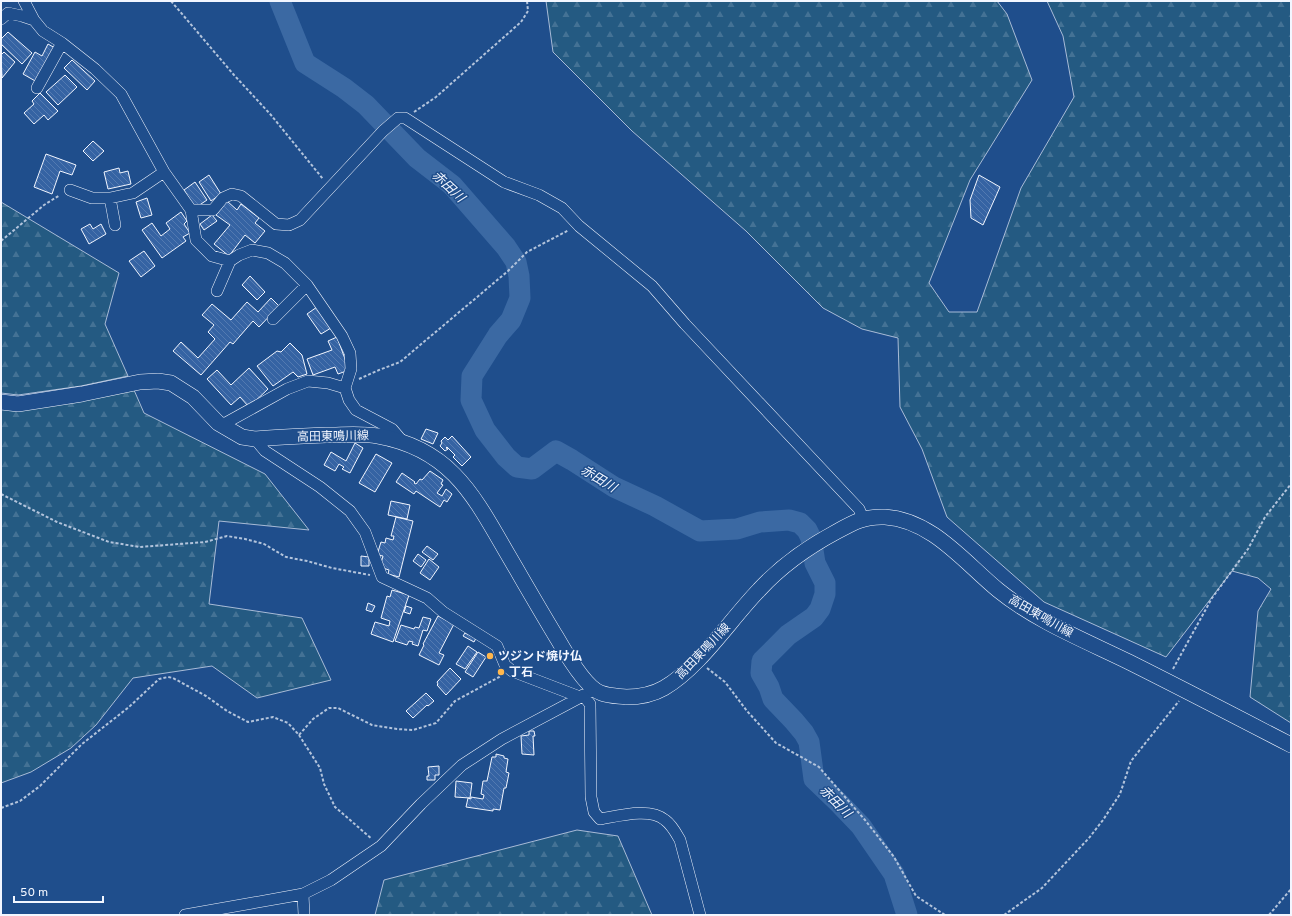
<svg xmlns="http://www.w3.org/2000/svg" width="1292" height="916" viewBox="0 0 1292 916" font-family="Overpass,'Noto Sans JP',sans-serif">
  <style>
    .forest { fill: url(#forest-firs); stroke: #a8bbd7 }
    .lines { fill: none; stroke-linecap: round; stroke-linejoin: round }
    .river { stroke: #3b69a3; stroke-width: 21 }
    .building { fill: url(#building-back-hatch); stroke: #f2f6ff }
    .minor-casing { stroke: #f2f6ff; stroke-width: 12 }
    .secondary-casing { stroke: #f2f6ff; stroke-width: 16 }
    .path { stroke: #b3c4dc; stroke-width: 2; stroke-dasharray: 3 2; stroke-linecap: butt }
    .minor { stroke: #1f4e8c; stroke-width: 11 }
    .secondary { stroke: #1f4e8c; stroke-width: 15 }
    .poi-dot { fill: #ffb74d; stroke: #1f4e8c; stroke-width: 1.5 }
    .labels { text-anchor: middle; stroke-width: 3; stroke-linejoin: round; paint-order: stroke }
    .street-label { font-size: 12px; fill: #f2f6ff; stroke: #1f4e8c }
    .poi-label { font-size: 12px; font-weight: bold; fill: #f2f6ff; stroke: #1f4e8c; text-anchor: start }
    .water-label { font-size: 13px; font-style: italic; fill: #f2f6ff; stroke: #1f4e8c }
  </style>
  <defs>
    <pattern id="forest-firs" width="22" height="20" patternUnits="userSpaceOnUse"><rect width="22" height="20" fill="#245a82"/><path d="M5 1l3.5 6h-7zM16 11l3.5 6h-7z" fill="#447295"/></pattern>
    <pattern id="building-back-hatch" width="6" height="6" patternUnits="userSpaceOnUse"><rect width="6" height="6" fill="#3563a3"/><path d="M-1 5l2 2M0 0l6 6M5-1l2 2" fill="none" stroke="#537ab1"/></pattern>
  </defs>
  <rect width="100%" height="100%" fill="#1f4e8c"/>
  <path class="forest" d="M546,1H997L1007,14L1032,80L970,180L929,283L949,312H977L1021,188L1074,97L1063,36L1047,1H1291V723L1250,697L1258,611L1271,589L1258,578L1232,571L1166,657L1044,602L947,517L922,449L900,407L898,338L862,329L823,308L746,231L632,131L553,52Z
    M1,202L119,273L105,324L128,376L81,386L18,395L1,393Z
    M134,390L144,413L265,474L309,530L219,521L209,604L302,618L331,680L257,698L212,666L133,678L96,725L71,748L31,772L1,783V408Z
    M577,830L618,836L652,915H375L384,880Z"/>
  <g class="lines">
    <path class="river" d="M280,1L305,63L344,88L366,105L417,158L452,185L506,247L516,262L519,276L520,298L511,320L498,335L472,376L471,400L485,430L506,457L517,467L532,469L556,451L572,460L614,487L655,506L700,531L737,529L760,522L789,520L800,523L807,530L811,538L815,563L825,583V594L820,609L814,617L788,635L762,661L761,673L769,687L773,699L794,721L804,733L809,742L814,779L839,803L861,826L894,874L907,915"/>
  </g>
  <path class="building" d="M8,32L32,53L22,64L1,44V39Z
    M48,44L55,48L37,82L23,74L35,52L42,56Z
    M4,52L15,62L2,78L1,55Z
    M72,60L95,81L87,90L64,68Z
    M65,75L77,87L58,105L46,92Z
    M40,93L58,111L48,120L44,115L34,124L24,113L34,104L32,101Z
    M93,141L104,151L93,161L83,151Z
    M46,154L76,165L72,175L60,171L52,194L34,187Z
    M119,168L120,173L128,171L131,184L108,189L104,172Z
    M209,175L221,194L211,201L199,182Z
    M979,175L1000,187L983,225L971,218L970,200Z
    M195,182L207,200L195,208L184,190Z
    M147,198L152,215L141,218L136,202Z
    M227,201L237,210L241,204L259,218L255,223L265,231L255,243L245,235L229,256L214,244L230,225L216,215Z
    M181,212L187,221L184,224L190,233L183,237L186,241L162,258L142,230L152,223L161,236L170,229L166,223Z
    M212,215L217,221L204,230L200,224Z
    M90,224L93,229L101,224L106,234L89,244L81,229Z
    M144,251L155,266L141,277L129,261Z
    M250,276L265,292L257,300L242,285Z
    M271,298L279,306L259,327L253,321L233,344L230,342L201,375L173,351L181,342L198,358L215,339L208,332L214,325L202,315L212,304L231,320L247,302L258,312Z
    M317,307L331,328L321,334L307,314Z
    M337,337L349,370L338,374L335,367L313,375L307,359L332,350L328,341Z
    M290,343L302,355L307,374L298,377L293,372L273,386L257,366L277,351L281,352Z
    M249,368L268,389L249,407L240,397L231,405L207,379L217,370L231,385Z
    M426,429L438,433L433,444L421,439Z
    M452,436L471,457L462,466L453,457L455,455L447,447L446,448L448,449L445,451L440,446L442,443L441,441L445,437L448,440Z
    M355,443L363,448L350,473L342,469L344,467L339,464L335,471L324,465L331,452L346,461Z
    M376,454L392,463L375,492L359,483Z
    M430,471L443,480L441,484L443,485L437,493L442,496L446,489L452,494L447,502L444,500L440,507L416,491L414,494L396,482L402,473L415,482L414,483L416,484L420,479L422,480Z
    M391,501L410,505L407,519L388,515Z
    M396,517L413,521L399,577L388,574L389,570L380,567L383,556L377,555L381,542L385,543L386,538L393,540L394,536H391Z
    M427,546L438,554L433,560L422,552Z
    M418,554L426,560L421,567L413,561Z
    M361,556L369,557V566H361Z
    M429,559L439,567L430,580L420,573Z
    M392,590L409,595L393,642L371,634L375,622L389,626L390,621L381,618L387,596L390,597Z
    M368,603L375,606L372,612L366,610Z
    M406,606L412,608L410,614L404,612Z
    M438,616L454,624L439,653L444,655L439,665L419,655L424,645L423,644Z
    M423,617L431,619L427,631L423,630L418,646L412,644L413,642L409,641L407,645L395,641L401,625L414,629L415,627L419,628Z
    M465,633L476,638L474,642L463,636Z
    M468,646L477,652L465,669L456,664Z
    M478,652L486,657L473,677L465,672Z
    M450,668L461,679L446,695L437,685L438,684L437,682Z
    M426,693L434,701L428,706L427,705L413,718L406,711Z
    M529,731H534L535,736H533L534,755L522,754L521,736L529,735Z
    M496,754L504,756V758L508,759L506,772L509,773L506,788H504L500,810L493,809V811L466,807L468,798L471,799V797L483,799L484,795L481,794L483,781H487L492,757H496Z
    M439,766V775H435V780H427V776H429L428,767Z
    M456,781L472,783L470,798L455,797Z"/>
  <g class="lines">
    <g class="minor-casing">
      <path id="minor" d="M24,1L34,20L43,31L62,43L95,69L121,94L164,172L191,210L196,240L212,256L230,261L239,255L252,250L268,253L285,263L307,285L342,336L350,353L351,369L345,388L349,400L356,410L392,429L403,442
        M1,19L8,13L22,16L34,20
        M37,88L62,43
        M70,190L92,198H110L133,193L164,172
        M110,198L115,225
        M191,210H213L223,198L232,194L241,196L276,224L289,225L300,220L383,131L398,118H405L504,182L539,195L562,208L579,226L652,286L685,324L859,509L863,518
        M217,291L230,261
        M273,319L307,285
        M222,425L287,389L308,381L328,383L345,388
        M255,439L265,451L320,487L350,511L365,532L382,577L427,598L443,612L497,646L505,665L512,671L580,697
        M583,695L590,704L591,797L594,812L600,819C618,816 650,807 665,820C672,825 676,833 680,840L700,915
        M303,894L304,915
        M185,915L303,894L331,880L381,846L421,804L462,765L502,739L594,690"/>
    </g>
    <g class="secondary-casing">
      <path id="secondary" d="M1,402L18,404L82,394L140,382L158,381L171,383L193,397L218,423L242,437L255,439C278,437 302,436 326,435C343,435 361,433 378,436C451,449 474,496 507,553C524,582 540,610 557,638C565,652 586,688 601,693C609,696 618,696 626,697C640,697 652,695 664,688C699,668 730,620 759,590C781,566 808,547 836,532C854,522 865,516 885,517C932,520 964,562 998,590C1036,621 1084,640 1129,662C1183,689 1237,717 1291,745"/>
    </g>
    <path class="path" d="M171,1L234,75L271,115L323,179
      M414,112L436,97L521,22L528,11L527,1
      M1,241L44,205L60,195
      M359,379L379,370L400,362L508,271L527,252L569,230
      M1,494L57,522L109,542L140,547L205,542L227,536L245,539L264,544L286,557L307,561L332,568L370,575
      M707,668L725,682L747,711L776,743L819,767L865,820L894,857L916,896L945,915
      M1173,669L1212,598L1248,549L1265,517L1291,484
      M299,735L320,768L324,784L335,807L372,839
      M1,808L20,801L40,786L82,744L129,707L159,679L168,677L173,678L206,696L227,711L248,722L273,717L288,723L299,735L313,719L329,708H338L372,725L397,729L413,730L436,723L455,701L501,676
      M1004,915L1042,888L1089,838L1103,820L1120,794L1131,761L1179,701
      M1269,915L1291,889"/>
    <use href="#minor" class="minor"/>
    <use href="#secondary" class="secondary"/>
  </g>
  <g class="poi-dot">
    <circle cx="490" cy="656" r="4"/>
    <circle cx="501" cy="672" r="4"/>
  </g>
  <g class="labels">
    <g class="street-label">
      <text transform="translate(333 436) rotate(-1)" y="4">高田東鳴川線</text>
      <text transform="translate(1041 616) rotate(30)" y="4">高田東鳴川線</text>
      <text transform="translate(703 651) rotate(-46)" y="4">高田東鳴川線</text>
    </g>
    <g class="poi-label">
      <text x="498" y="660">ツジンド焼け仏</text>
      <text x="509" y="676">丁石</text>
    </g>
    <g class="water-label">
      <text transform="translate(449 186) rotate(43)" y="5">赤田川</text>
      <text transform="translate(599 478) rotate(31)" y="5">赤田川</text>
      <text transform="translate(836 801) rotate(45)" y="5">赤田川</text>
    </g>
  </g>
  <rect width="1292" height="916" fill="none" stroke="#f2f6ff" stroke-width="4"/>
  <path d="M14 896v6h89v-6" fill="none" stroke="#f2f6ff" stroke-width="2"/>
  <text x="20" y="896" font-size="12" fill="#f2f6ff" stroke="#1f4e8c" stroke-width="3" paint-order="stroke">50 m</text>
</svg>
